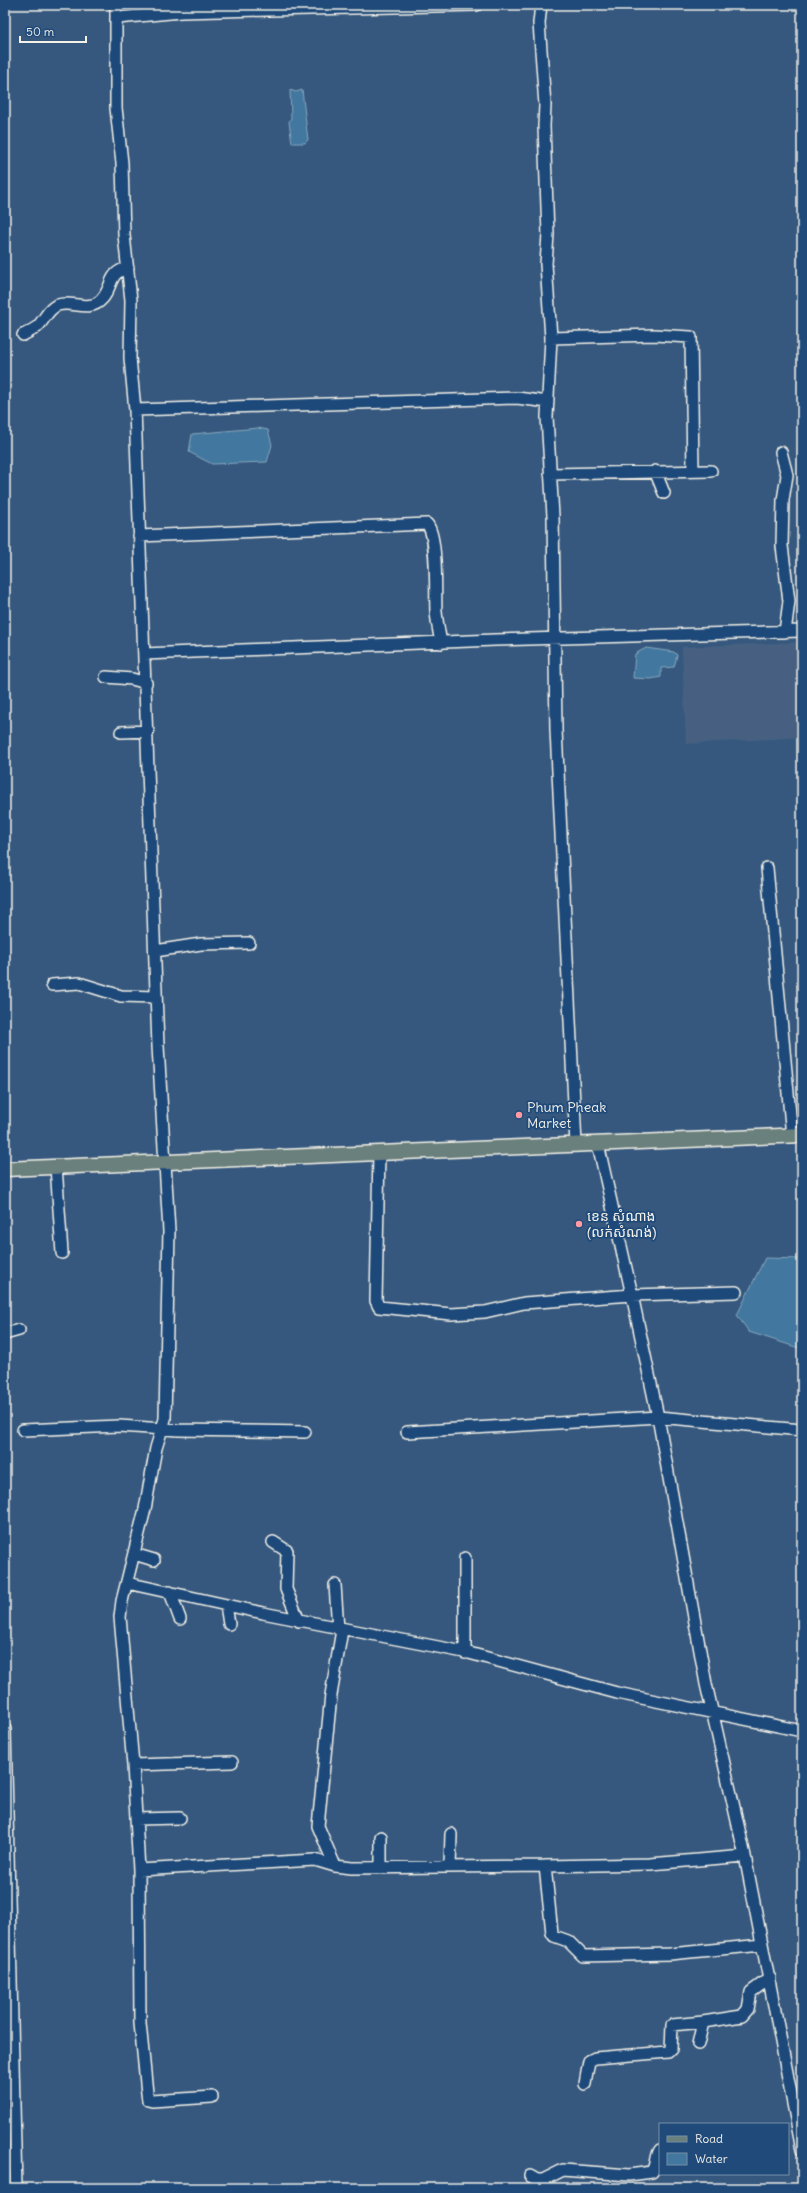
<svg xmlns="http://www.w3.org/2000/svg" width="807" height="2193" viewBox="0 0 807 2193" font-family="Delius,'Noto Sans Khmer',sans-serif">
  <style>
    .built { fill: #466181 }
    .water { fill: #42779f; stroke: #89a8bc }
    .lines { fill: none; stroke-linecap: round; stroke-linejoin: round }
    .minor-casing { stroke: #f4f1e8; stroke-width: 14 }
    .major-casing { stroke: #f4f1e8; stroke-width: 17 }
    .minor { stroke: #1f4a7a; stroke-width: 11 }
    .major { stroke: #6a807d; stroke-width: 14 }
    .poi-dot { fill: #ff9aa2; stroke: #1f4a7a; stroke-width: 1.5 }
    .labels { text-anchor: middle; stroke-width: 3.5; stroke-linejoin: round; paint-order: stroke }
    .poi-label { font-size: 14px; fill: #f4f1e8; stroke: #1f4a7a; text-anchor: start }
  </style>
  <rect width="100%" height="100%" fill="#36587e"/>
  <filter id="ink" filterUnits="userSpaceOnUse"><feTurbulence type="fractalNoise" baseFrequency=".025" numOctaves="2"/><feDisplacementMap in="SourceGraphic" scale="8" xChannelSelector="R" yChannelSelector="G"/><feConvolveMatrix kernelMatrix="1 2 1 2 8 2 1 2 1" color-interpolation-filters="sRGB"/></filter>
  <g filter="url(#ink)">
    <path class="built" d="M802,642V737L686,744L682,647Z"/>
    <path class="water" d="M290,90L296,92L302,90L308,140L305,143H292L289,122L291,118Z
      M258,428L268,430L272,445L267,462L212,464L189,452L192,434Z
      M646,648L674,652L677,655L674,667L661,668V677L651,679L633,678L635,654Z
      M765,1258L802,1259V1349L749,1332L737,1315Z"/>
    <g class="lines">
      <g class="minor-casing">
        <path id="minor" d="M116,5V108L122,163L124,235L131,300L130,358L135,410L158,1046L169,1231L165,1419L156,1448L145,1509L122,1601L120,1617L133,1765L139,1870L140,2023L147,2093L148,2100L152,2101L212,2097
          M541,5L539,23L545,105L544,126L548,234L546,264L551,338L547,417L553,516L556,730L576,1145
          M117,18L181,12L477,5
          M23,335C28,332 33,330 37,327C44,321 48,308 58,305C71,300 90,313 102,299C113,287 108,272 128,268
          M551,338L654,335L691,337L693,471
          M135,410L517,398L548,402
          M781,452L787,475L783,500L782,546L789,601L785,632
          M655,471L664,493
          M550,474L711,471
          M139,536L427,524C438,537 435,592 436,612C437,622 439,632 441,643
          M144,654L495,640L802,631
          M106,677L132,679L146,683
          M121,732L148,731
          M767,868L792,1136
          M155,951L201,944L249,943
          M52,985L79,983L121,996L156,997
          M598,1144L632,1295L658,1417L706,1684L745,1856L802,2150
          M379,1153L376,1301L379,1307L451,1314L485,1312L524,1303L632,1295L736,1292
          M56,1166L62,1253
          M5,1334L19,1330
          M23,1430L119,1426L179,1430L305,1432
          M407,1432L658,1417L802,1430
          M273,1542L287,1551L286,1589L299,1621
          M134,1554L154,1560
          M465,1558V1653
          M127,1583L263,1613L469,1653L617,1693L802,1731
          M335,1585L338,1629
          M170,1592L180,1619
          M226,1605L229,1624
          M5,1729L16,2188
          M133,1765L232,1762
          M136,1819L180,1818
          M335,1866L318,1826L331,1695L342,1630
          M545,1866L650,1864L745,1856
          M450,1867L451,1834
          M381,1868V1837
          M139,1870L315,1860L335,1866L352,1868L545,1866L552,1933L554,1936L568,1941L583,1956L670,1954L762,1945
          M698,2044L703,2022L742,2016L748,2009L751,1992L770,1978
          M585,2084L589,2061L595,2058L668,2052L671,2049L672,2025L703,2022
          M530,2176L537,2180H543L563,2170L629,2175L652,2172C658,2166 655,2157 660,2150"/>
      </g>
      <g class="major-casing">
        <path id="major" d="M5,1169L802,1135"/>
      </g>
      <use href="#minor" class="minor"/>
      <use href="#major" class="major"/>
    </g>
  </g>
  <g class="poi-dot">
    <circle cx="519" cy="1115" r="4"/>
    <circle cx="579" cy="1224" r="4"/>
  </g>
  <g class="labels">
    <g class="poi-label">
      <text x="527" y="1112">Phum Pheak<tspan x="527" dy="16">Market</tspan></text>
      <text x="587" y="1221">ខេន សំណាង<tspan x="587" dy="16">(លក់សំណង់)</tspan></text>
    </g>
  </g>
  <rect width="807" height="2193" fill="none" stroke="#1f4a7a" stroke-width="20"/>
  <rect x="10" y="10" width="787" height="2173" fill="none" stroke="#f4f1e8" stroke-width="1.5" filter="url(#ink)"/>
  <rect x="659" y="2123" width="130" height="52" fill="#1f4a7a" stroke="#748da6"/>
  <rect x="667" y="2136" width="20" height="6" fill="#6a807d" stroke="#748da6"/>
  <text x="695" y="2143" font-size="12" fill="#f4f1e8">Road</text>
  <rect x="667" y="2153" width="20" height="12" fill="#42779f" stroke="#748da6"/>
  <text x="695" y="2163" font-size="12" fill="#f4f1e8">Water</text>
  <path d="M20 36v6h66v-6" fill="none" stroke="#f4f1e8" stroke-width="2"/>
  <text x="26" y="36" font-size="12" fill="#f4f1e8" stroke="#1f4a7a" stroke-width="3" paint-order="stroke">50 m</text>
</svg>
